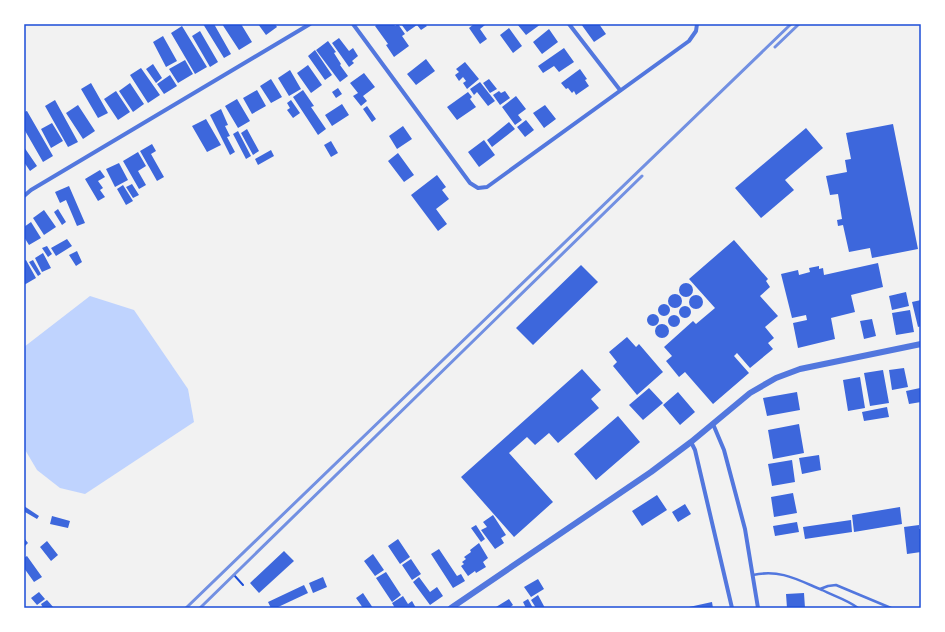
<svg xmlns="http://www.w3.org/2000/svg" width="945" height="632" viewBox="0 0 945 632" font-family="Raleway,sans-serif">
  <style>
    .water { fill: #bfd3fe }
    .building { fill: #3d67dc }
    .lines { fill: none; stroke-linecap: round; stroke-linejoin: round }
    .path { stroke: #1d4ed8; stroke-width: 2 }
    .service { stroke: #5277de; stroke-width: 2.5 }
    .minor { stroke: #5277de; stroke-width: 4 }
    .tertiary { stroke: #5277de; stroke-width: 6 }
    .rail { stroke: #7290e2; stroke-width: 3 }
    .neatline { fill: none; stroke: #1d4ed8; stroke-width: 1.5 }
  </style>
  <rect width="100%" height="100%" fill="#f2f2f2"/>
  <path class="water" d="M90,296L134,310L188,389L194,422L85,494L60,488L37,470L24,448V347Z"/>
  <path class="building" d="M203,24H214L231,54L224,58Z
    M222,24H241L252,42L239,50Z
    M258,24H275L277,27L266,35Z
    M378,24H394L395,26L398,24L405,34L402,36L409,46L394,57L386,45L388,44L375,26Z
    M401,24H425L427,26L421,30L417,25L407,32Z
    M474,24H484L485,25L480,29L487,39L480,44L469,28Z
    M517,24H541L526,35Z
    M581,24H599L606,34L594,42Z
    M182,26L207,67L195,74L171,33Z
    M509,28L522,46L513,53L500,35Z
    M549,29L558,42L542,54L533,42Z
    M200,31L218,62L210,67L192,36Z
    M163,36L177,61L166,67L153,42Z
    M339,38L349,51L353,48L358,56L352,61L354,63L349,67L332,43Z
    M328,41L336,52L334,53L341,64L340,65L348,76L340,82L316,50Z
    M564,48L574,62L559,72L554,66L543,73L538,66Z
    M315,50L332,75L325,80L308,56Z
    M426,59L435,71L416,85L407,74Z
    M185,60L193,74L178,83L169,69Z
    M465,62L479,79L467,89L463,83L466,81L463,77L459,81L455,75L459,72L456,69Z
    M153,64L162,78L156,83L146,69Z
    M308,65L322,85L311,93L297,73Z
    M141,68L160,95L148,103L130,75Z
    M580,69L587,79L585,80L589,86L576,95L574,91L572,93L568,88L566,89L561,83Z
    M290,70L301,89L289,96L278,78Z
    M364,73L375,87L363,96L367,101L361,106L353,96L358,93L350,83Z
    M170,75L177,86L164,94L157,84Z
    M271,79L282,97L271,103L260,86Z
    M489,79L497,89L490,93L483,83Z
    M480,82L495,101L488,106L477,92L474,95L470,89Z
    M91,83L108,113L98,118L81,89Z
    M130,83L144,104L133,112L119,91Z
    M338,88L342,94L336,98L332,92Z
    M257,90L266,106L252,114L243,98Z
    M303,90L314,106L311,107L326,129L318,135L293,97Z
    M116,91L130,112L118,120L104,99Z
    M499,91L501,93L505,91L510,98L500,105L493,95Z
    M468,92L472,97L470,99L476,107L457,120L447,107Z
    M516,96L526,109L518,115L522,120L515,125L502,107Z
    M237,99L250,121L238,128L225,106Z
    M55,100L78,142L68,147L45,106Z
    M291,100L300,113L293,118L287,110L290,108L287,103Z
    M342,104L349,115L332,126L325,115Z
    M78,105L95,131L83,139L66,113Z
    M545,105L556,119L544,128L533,113Z
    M367,106L376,119L372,122L363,109Z
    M221,109L228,125L225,126L230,136L227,137L235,152L230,155L210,115Z
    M27,111L53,156L43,162L24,129V112Z
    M206,119L221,145L207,152L192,126Z
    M526,120L534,130L525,137L517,127Z
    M509,122L515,129L492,147L487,140Z
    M52,123L63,141L51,148L41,129Z
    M893,124L918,249L872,258L870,248L849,252L843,225L838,226L837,220L842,219L838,194L830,195L826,176L847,172L845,160L851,159L846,133Z
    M403,126L412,139L397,149L389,136Z
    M806,128L823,148L785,180L794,190L761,218L735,188Z
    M247,129L259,151L253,155L241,133Z
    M238,131L251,156L246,159L233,134Z
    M484,140L495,155L479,167L468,152Z
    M331,141L338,153L331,157L324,145Z
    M152,144L156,151L151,154L164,177L157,181L140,151Z
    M24,147L37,166L30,171L24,162Z
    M271,150L274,156L258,165L255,159Z
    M138,152L146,166L138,171L146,185L139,189L123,161Z
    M398,153L414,175L404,182L388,161Z
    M119,163L128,180L115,187L106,169Z
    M100,170L105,177L98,181L103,188L100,190L105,197L98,201L85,179Z
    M437,175L446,187L442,190L449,199L436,209L447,224L438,231L411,195Z
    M132,184L139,195L133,198L126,187Z
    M123,185L133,201L126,205L117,189Z
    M69,186L85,223L77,226L66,200L60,203L55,192Z
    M58,209L66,222L62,225L54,212Z
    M44,210L56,227L44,235L33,218Z
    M31,222L41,238L29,245L24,237V227Z
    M67,239L72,246L56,256L51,248Z
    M734,240L768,279L766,281L770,287L760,296L778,316L765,327L774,338L768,343L773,349L750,368L737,353L734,356L749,373L713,404L685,372L679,377L666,361L672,356L664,347L693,321L696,324L715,308L689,279Z
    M47,246L52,254L48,257L42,248Z
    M77,251L82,262L76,266L69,255Z
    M43,253L51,268L42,272L35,258Z
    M26,260L36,278L24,285V261Z
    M33,260L41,274L38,276L29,262Z
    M878,263L883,287L851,295L855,312L831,318L835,339L798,348L793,323L807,320L806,315L792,318L781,274L798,270L799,275L810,272L809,268L819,266V269L823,268L824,275Z
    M581,265L598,282L533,345L516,328Z
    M679 290a7 7 0 1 1 14 0a7 7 0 1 1-14 0Z
    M906,292L909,306L892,310L889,296Z
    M668 301a7 7 0 1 1 14 0a7 7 0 1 1-14 0Z
    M689 302a7 7 0 1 1 14 0a7 7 0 1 1-14 0Z
    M921,300V326L918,327L912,302Z
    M658 310a6 6 0 1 1 12 0a6 6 0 1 1-12 0Z
    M679 312a6 6 0 1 1 12 0a6 6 0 1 1-12 0Z
    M910,310L914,332L896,335L892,313Z
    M647 320a6 6 0 1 1 12 0a6 6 0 1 1-12 0Z
    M668 321a6 6 0 1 1 12 0a6 6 0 1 1-12 0Z
    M872,319L876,336L864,339L860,321Z
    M655 331a7 7 0 1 1 14 0a7 7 0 1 1-14 0Z
    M627,337L636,347L639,344L663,372L637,395L613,366L617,362L609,352Z
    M904,368L908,387L892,390L889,370Z
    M582,369L601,390L591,399L599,408L558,443L549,433L535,445L527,437L509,453L553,502L514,537L461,477Z
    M883,370L889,403L870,406L864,373Z
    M860,377L865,408L848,411L843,380Z
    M649,388L663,403L643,420L629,405Z
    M920,388L921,402L909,404L906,391Z
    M678,392L695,412L680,425L663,405Z
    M797,392L800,410L767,416L763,398Z
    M887,407L889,417L864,421L862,412Z
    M618,416L640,442L596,480L574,454Z
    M799,424L804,453L773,459L768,430Z
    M819,455L821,470L802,474L799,458Z
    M792,460L795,482L772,486L768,464Z
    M793,493L797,513L774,517L771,497Z
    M657,495L667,510L642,526L632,511Z
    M685,504L691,514L678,522L672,512Z
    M24,506L39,516L37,519L25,512L24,514Z
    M900,507L902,524L854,532L852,515Z
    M493,515L506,535L501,538L504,543L495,549L481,530L487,527L483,522Z
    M52,516L70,521L68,528L50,524Z
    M851,520L852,532L805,539L803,527Z
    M797,522L799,532L775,536L773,526Z
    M476,525L485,539L481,542L471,528Z
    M919,525V529H921V552L907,554L904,527Z
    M24,538L28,543L24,547Z
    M398,539L410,557L400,564L388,546Z
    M47,541L58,555L51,561L40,547Z
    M479,543L488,558L483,562L486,567L476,573L475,571L468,576L461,566L464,564L462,562L466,559L464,557L471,552L470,550Z
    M439,549L457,576L461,574L465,581L453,588L431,554Z
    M284,551L294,561L259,593L250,583Z
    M373,554L384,570L375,576L364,561Z
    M27,556L42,577L34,582L24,568V558Z
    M411,559L421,574L412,580L402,565Z
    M386,572L401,595L392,602L376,578Z
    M323,577L327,587L313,593L309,583Z
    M419,577L430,592L437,587L443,596L430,605L413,582Z
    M538,579L544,589L531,597L524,587Z
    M304,585L308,593L276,608H271L268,602Z
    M39,592L45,599L37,605L31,598Z
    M363,593L373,608H363L356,598Z
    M804,593L805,608H787L786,594Z
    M538,595L545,608H536L531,600Z
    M403,596L408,604L412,601L416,608H395L392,603Z
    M509,599L513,605L509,608H497L496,607Z
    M528,599L533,608H526L523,602Z
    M47,600L54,608H43L41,604Z
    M712,602L713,608H689V607Z"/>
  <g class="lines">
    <path class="path" d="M234,575L243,585"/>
    <path class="service" d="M753,575C781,569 798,580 822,590C834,596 848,600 858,608
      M820,589L828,586L836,585L891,608"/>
    <path class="minor" d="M353,24L470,183L478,188L487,187L689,41L696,31L697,24
      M569,24L620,90
      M24,196L31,190L310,24
      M713,424L724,450L745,529L758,608
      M691,442L695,450L732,608"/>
    <path class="tertiary" d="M451,608L651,472L691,442L750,393L776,378L800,369L921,344"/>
    <path class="rail" d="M775,47L799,24
      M186,608L791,24
      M200,608L642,176"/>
  </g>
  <rect width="945" height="632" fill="none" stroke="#ffffff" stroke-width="50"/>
  <rect x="25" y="25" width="895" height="582" class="neatline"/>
</svg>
